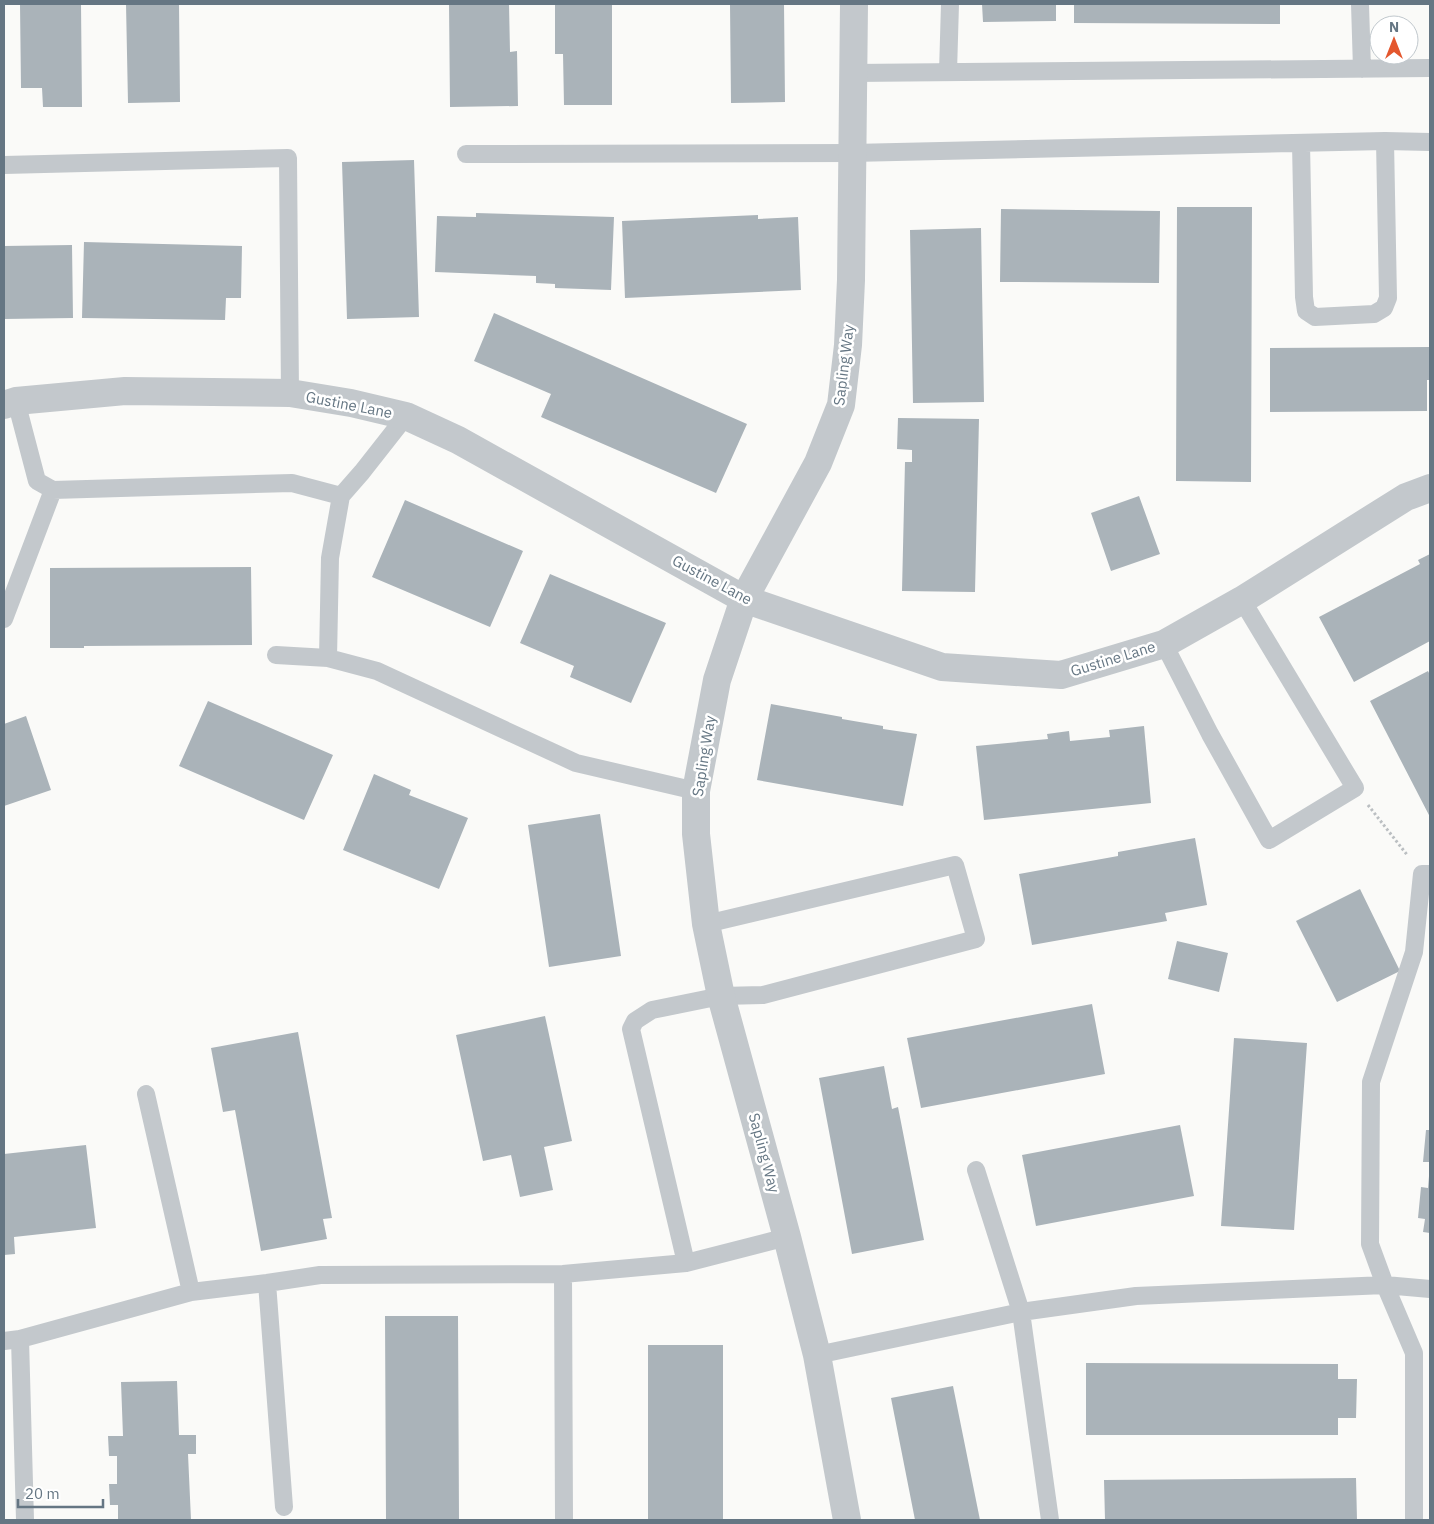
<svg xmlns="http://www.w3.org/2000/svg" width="1434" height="1524" viewBox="0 0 1434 1524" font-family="'IBM Plex Sans',sans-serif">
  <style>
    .building { fill: #aab3b9 }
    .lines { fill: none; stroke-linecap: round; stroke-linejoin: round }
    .path { stroke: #bbbfc2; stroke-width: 3; stroke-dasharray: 2.5 2.5; stroke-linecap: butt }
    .service { stroke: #c3c8cc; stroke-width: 18 }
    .minor { stroke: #c3c8cc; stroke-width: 28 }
    .labels { text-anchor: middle; stroke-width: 5; stroke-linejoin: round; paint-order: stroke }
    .street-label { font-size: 15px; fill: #657683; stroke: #fff }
  </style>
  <rect width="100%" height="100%" fill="#fafaf8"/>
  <path class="building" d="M20,4H81L82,107H43L42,88H21Z
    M126,4H179L180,102L128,103Z
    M449,4H509L510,52L517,51L518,106L450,107Z
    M555,4H612V105H564L563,54H555Z
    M730,4H784L785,102L731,103Z
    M982,4H1056V21L983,22Z
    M1074,4H1280V24L1074,23Z
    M414,160L419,317L347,319L342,162Z
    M1177,207H1252L1251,482L1176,481Z
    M1001,209L1160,211L1159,283L1000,282Z
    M476,213L614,217L611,290L555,288V284L536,283V276L435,272L437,216L476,217Z
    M758,215V219L798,217L801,290L625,298L622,221Z
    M981,228L984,402L913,403L910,230Z
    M84,242L242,246L241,298H226L225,320L82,318Z
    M72,245L73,318L4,319V246Z
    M494,313L747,424L716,493L541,417L551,394L474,361Z
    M1430,347V380H1427V411L1270,412V348Z
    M898,418L979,419L975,592L902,591L905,462H912V450L897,449Z
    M1139,496L1160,554L1111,571L1091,513Z
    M405,500L523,551L490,627L372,577Z
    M1430,554V641L1354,682L1319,617L1420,564L1418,560Z
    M251,567L252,645L84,646V648H50V568Z
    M550,574L666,623L631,703L570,677L574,666L520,643Z
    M1428,671L1430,675V817L1370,701Z
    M208,701L333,755L304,820L179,766Z
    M771,704L842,717V719L883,726V729L917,734L903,806L757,780Z
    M26,716L51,790L4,806V724Z
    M1144,726L1151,803L984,820L976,746L1048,739L1047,734L1069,731L1070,741L1110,737L1109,730Z
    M374,774L411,790L409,795L468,818L439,889L343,850Z
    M600,814L621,956L549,967L528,825Z
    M1195,838L1207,905L1165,913L1167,921L1032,945L1019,874L1118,856V852Z
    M1360,889L1400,971L1337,1002L1296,921Z
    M1177,941L1228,953L1219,992L1168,979Z
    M1092,1004L1105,1074L921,1108L907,1038Z
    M545,1016L572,1141L544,1147L553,1190L520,1197L511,1155L483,1161L456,1035Z
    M298,1032L332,1218L323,1219L327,1239L261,1251L235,1110L223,1112L211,1048Z
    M1234,1038L1307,1043L1294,1230L1221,1226Z
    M884,1066L892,1109L898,1107L924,1240L852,1254L819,1078Z
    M1180,1125L1194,1196L1036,1226L1022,1155Z
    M1426,1130H1430V1162H1423Z
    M86,1145L96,1228L14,1237L15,1254L4,1255V1182H5L4,1154Z
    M1429,1176L1430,1177V1233L1423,1232L1425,1219L1418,1218L1421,1187L1428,1188Z
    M385,1316H458L459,1520H386Z
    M648,1345H723V1520H648Z
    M1086,1363L1338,1364V1379H1357L1356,1418H1338V1435H1086Z
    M177,1381L179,1435H196V1454H188L191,1520H118V1505H110L109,1484H117V1456H109L108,1436H123L121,1382Z
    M953,1386L980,1520H915L891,1398Z
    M1356,1478L1357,1520H1105L1104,1480Z"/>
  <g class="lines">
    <path class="path" d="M1368,805L1408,856"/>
    <path class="service" d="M1360,4L1362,69
      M948,72L950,4
      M853,73L1430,68
      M1301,143L1304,297L1306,311L1315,317L1374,314L1384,308L1388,298L1385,141
      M466,154L852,153L1385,141L1430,142
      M4,165L288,158L290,393
      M16,401L37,481L53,490L292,483L341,496
      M4,619L53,490
      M1164,644L1210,734L1269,840L1355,788L1242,600
      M276,655L328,658L377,671L576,763L696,791
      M328,658L330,558L341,496L362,472L406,416
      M146,1094L191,1292
      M976,1170L1021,1312L1050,1520
      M686,1263L631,1029L635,1021L652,1010L721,996L763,995L976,939L955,865L706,924
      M563,1274L564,1520
      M267,1283L284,1507
      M20,1339L25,1520
      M4,1341L20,1339L191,1292L267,1283L320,1275L563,1274L686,1263L787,1237
      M817,1355L1021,1312L1136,1296L1385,1285L1430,1289
      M1414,1520V1353L1385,1285L1370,1244L1371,1082L1414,952L1422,874H1430"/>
    <path class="minor" d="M4,405L16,401L125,391L290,393L351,403L406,416L458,440L744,599L942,667L1061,675L1164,644L1242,600L1406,497L1430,488
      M847,1520L817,1355L787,1237L721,996L706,924L696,834V791L717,680L744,599L818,463L841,405L848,345L851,280L854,4"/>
  </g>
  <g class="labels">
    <g class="street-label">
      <text transform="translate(844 365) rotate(-83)" y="5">Sapling Way</text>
      <text transform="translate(349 405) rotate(11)" y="5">Gustine Lane</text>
      <text transform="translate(712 580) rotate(28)" y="5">Gustine Lane</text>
      <text transform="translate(1113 659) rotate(-17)" y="5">Gustine Lane</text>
      <text transform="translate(704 756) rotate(-81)" y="5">Sapling Way</text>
      <text transform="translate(764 1153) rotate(75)" y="5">Sapling Way</text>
    </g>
  </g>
  <rect width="1434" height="1524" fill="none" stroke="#657683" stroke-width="10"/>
  <g transform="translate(1394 40)"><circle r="24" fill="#ffffff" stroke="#c1c8cd"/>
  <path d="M0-4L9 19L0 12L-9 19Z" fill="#e4572e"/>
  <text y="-8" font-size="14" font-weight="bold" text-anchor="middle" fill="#657683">N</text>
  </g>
  <path d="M18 1499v8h85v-8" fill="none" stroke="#657683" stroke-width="2.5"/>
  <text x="25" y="1499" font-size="15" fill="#657683" stroke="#ffffff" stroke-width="4" paint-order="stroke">20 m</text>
</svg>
